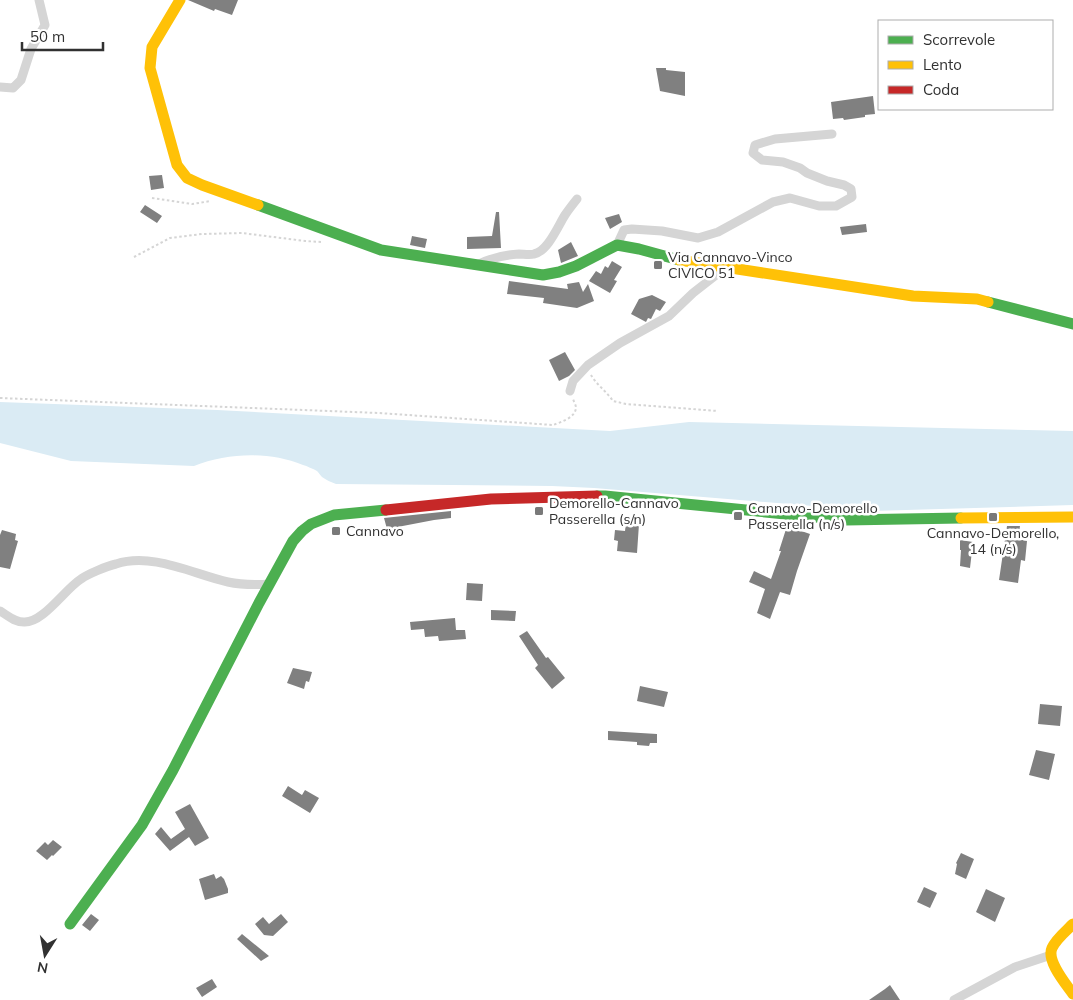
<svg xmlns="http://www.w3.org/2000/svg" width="1073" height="1000" viewBox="0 0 1073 1000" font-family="Mulish,sans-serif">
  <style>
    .water { fill: #daebf4 }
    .building { fill: #808080 }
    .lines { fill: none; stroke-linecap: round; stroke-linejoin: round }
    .path { stroke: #d5d5d5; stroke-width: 2; stroke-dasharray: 2.5 2.5; stroke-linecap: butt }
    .street { stroke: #d5d5d5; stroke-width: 9 }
    .fast { stroke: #4caf50; stroke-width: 11 }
    .slow { stroke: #ffc107; stroke-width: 11 }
    .jam { stroke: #c62828; stroke-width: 11 }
    .poi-dot { fill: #797979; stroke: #fff; stroke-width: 2 }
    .labels { text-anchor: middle; stroke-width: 5; stroke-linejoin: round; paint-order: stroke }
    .poi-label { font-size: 14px; fill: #313131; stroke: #fff; text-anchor: start }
  </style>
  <rect width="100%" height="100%" fill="#fff"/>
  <path class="water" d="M0,402L217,410L610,431L689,422L1073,431V505L873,511L594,488L552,486L336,484C331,482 326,480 322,477C320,475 319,473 317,471C313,469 307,466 303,465C268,451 228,453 194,466L71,461L0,443Z"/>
  <path class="building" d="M188,0H238L232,15L215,9L214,11Z
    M656,68H666V70L685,72V96L660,91Z
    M873,96L875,114L865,115V117L844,120L843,118L833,119L831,102Z
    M162,175L164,188L151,190L149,176Z
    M145,205L162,216L157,223L140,212Z
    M496,212H499L501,248L467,249V237L492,236Z
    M619,214L622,222L610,229L605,218Z
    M866,224L867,232L842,235L840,227Z
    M412,236L427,239L425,248L410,245Z
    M571,242L578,256L561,263L558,250Z
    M612,261L622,267L614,280L617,281L610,293L589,281L596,271L601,274L605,266L608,268Z
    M509,281L568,289L567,284L579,282L583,292L588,284L594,301L577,308L543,303L544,298L507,294Z
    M652,295L666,302L660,311L656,309L651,319L648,318L646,322L631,314L639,299Z
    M565,352L575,370L569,376L559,381L549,360Z
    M451,511V518L434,520L387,529L384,518Z
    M626,522L639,524L637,553L617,551L618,541L614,540L615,530L625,531Z
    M787,526L810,534L797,571L790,595L780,592L770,619L757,613L765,589L749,582L754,571L771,579L781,551H779Z
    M1007,526H1020L1018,539L1027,541L1025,561L1021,560L1018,583L999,580Z
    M2,530L16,534L15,540L18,541L10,569L0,567V535Z
    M960,540L973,542L970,568L960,566L961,550H960Z
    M467,583L483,584L482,601L466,600Z
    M491,610L516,611L515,621L491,620Z
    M455,618L456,630H465L466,639L439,641L438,636L425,637L424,629L411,630L410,622Z
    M527,631L546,658L548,657L565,678L552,689L535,668L538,665L519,636Z
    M293,668L312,672L309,682L306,681L304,689L287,683Z
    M640,686L668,692L664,707L637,701Z
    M1040,704L1062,706L1060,726L1038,724Z
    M608,731L657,734V743H650L649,746L637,745V742L608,740Z
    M1036,750L1055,754L1049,780L1029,775Z
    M288,786L302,795L305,790L319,798L310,813L282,796Z
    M190,804L209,838L195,846L189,837L170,851L155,834L161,827L171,839L185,829L175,812Z
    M53,840L62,847L53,856L52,855L47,860L36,851L45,842L48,845Z
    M961,853L974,859L966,879L955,874L957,864L956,863Z
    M214,874L216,879L221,876L224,879L228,889V893L205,900L199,879Z
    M924,887L937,893L930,908L917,902Z
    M986,889L1005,898L995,922L976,912Z
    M91,914L99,920L90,931L82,925Z
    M281,914L288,922L273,936L264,935L255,924L263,917L269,924Z
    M242,934L269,956L261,961L237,939Z
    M212,979L217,987L202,997L196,988Z
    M890,985L900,1000H869L885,989Z"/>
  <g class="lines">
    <path class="path" d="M152,198L192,204L211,201
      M134,257L170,238L202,234L242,233L305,241L321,242
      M591,375C596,384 607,392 613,401L626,404L718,411
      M0,398L379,413L553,425C561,422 575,418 576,408C576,405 574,402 573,399"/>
    <path class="street" d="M0,87L13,88L21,80L31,49L45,25L39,0
      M617,245L624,230L632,229L662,231L698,238L718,232L773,202L790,198L819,206H836L852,197L851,189L844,185L827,181L807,173L800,168L783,162L762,160L753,153L755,145L775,139L832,134
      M477,265C490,258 504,255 519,254C523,254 530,255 534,254C548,251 558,226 565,215C569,209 573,204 577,199
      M570,391L573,381L588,365L620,343L669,316L693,293L725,268
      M0,611C7,615 14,622 24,622C43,623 65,589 81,579C88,574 107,566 116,564C152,552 193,574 228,582C242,585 255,585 270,584
      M954,1000L1015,967L1051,955"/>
    <path class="fast" d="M258,205L381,250L543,275L559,272L576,266L617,245L639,249L679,260
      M988,302L1073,324
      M597,496H605L846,520L961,518
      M70,924L142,825L173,770L259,603L293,541L302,531L311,524L334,515L386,510"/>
    <path class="slow" d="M180,0L152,47L150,68L177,165L187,178L202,185L258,205
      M679,260L913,296L977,299L988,302
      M961,518L1073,517
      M1073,924C1066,931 1056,939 1052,948C1046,961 1066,984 1073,994"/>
    <path class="jam" d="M386,510L491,499L597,496"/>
  </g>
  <g class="poi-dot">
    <rect x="653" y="260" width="10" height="10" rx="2.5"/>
    <rect x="534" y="506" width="10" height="10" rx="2.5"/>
    <rect x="733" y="511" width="10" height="10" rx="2.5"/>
    <rect x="988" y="512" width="10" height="10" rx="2.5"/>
    <rect x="331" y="526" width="10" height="10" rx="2.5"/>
  </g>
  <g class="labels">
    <g class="poi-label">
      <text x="668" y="262">Via Cannavo-Vinco<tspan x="668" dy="16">CIVICO 51</tspan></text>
      <text x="549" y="508">Demorello-Cannavo<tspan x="549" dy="16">Passerella (s/n)</tspan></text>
      <text x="748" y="513">Cannavo-Demorello<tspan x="748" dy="16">Passerella (n/s)</tspan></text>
      <text x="346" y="536">Cannavo</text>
      <text x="993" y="538" text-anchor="middle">Cannavo-Demorello,<tspan x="993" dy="16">14 (n/s)</tspan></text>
    </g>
  </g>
  <rect x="878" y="20" width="175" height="90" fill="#ffffff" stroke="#adadad"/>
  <rect x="888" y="36" width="25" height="8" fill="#4caf50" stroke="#adadad"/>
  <text x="923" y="45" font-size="15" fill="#313131">Scorrevole</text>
  <rect x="888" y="61" width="25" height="8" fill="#ffc107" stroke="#adadad"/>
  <text x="923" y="70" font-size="15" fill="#313131">Lento</text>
  <rect x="888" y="86" width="25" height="8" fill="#c62828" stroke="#adadad"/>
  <text x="923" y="95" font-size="15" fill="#313131">Coda</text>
  <g transform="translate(45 955) rotate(191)" stroke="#ffffff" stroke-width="4" paint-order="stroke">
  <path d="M0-4L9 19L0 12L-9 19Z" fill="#313131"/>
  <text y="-8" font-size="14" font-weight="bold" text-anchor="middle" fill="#313131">N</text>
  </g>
  <path d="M22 42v8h81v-8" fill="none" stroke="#313131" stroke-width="2.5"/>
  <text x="30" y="42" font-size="15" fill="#313131" stroke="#ffffff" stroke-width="4" paint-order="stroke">50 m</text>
</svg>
